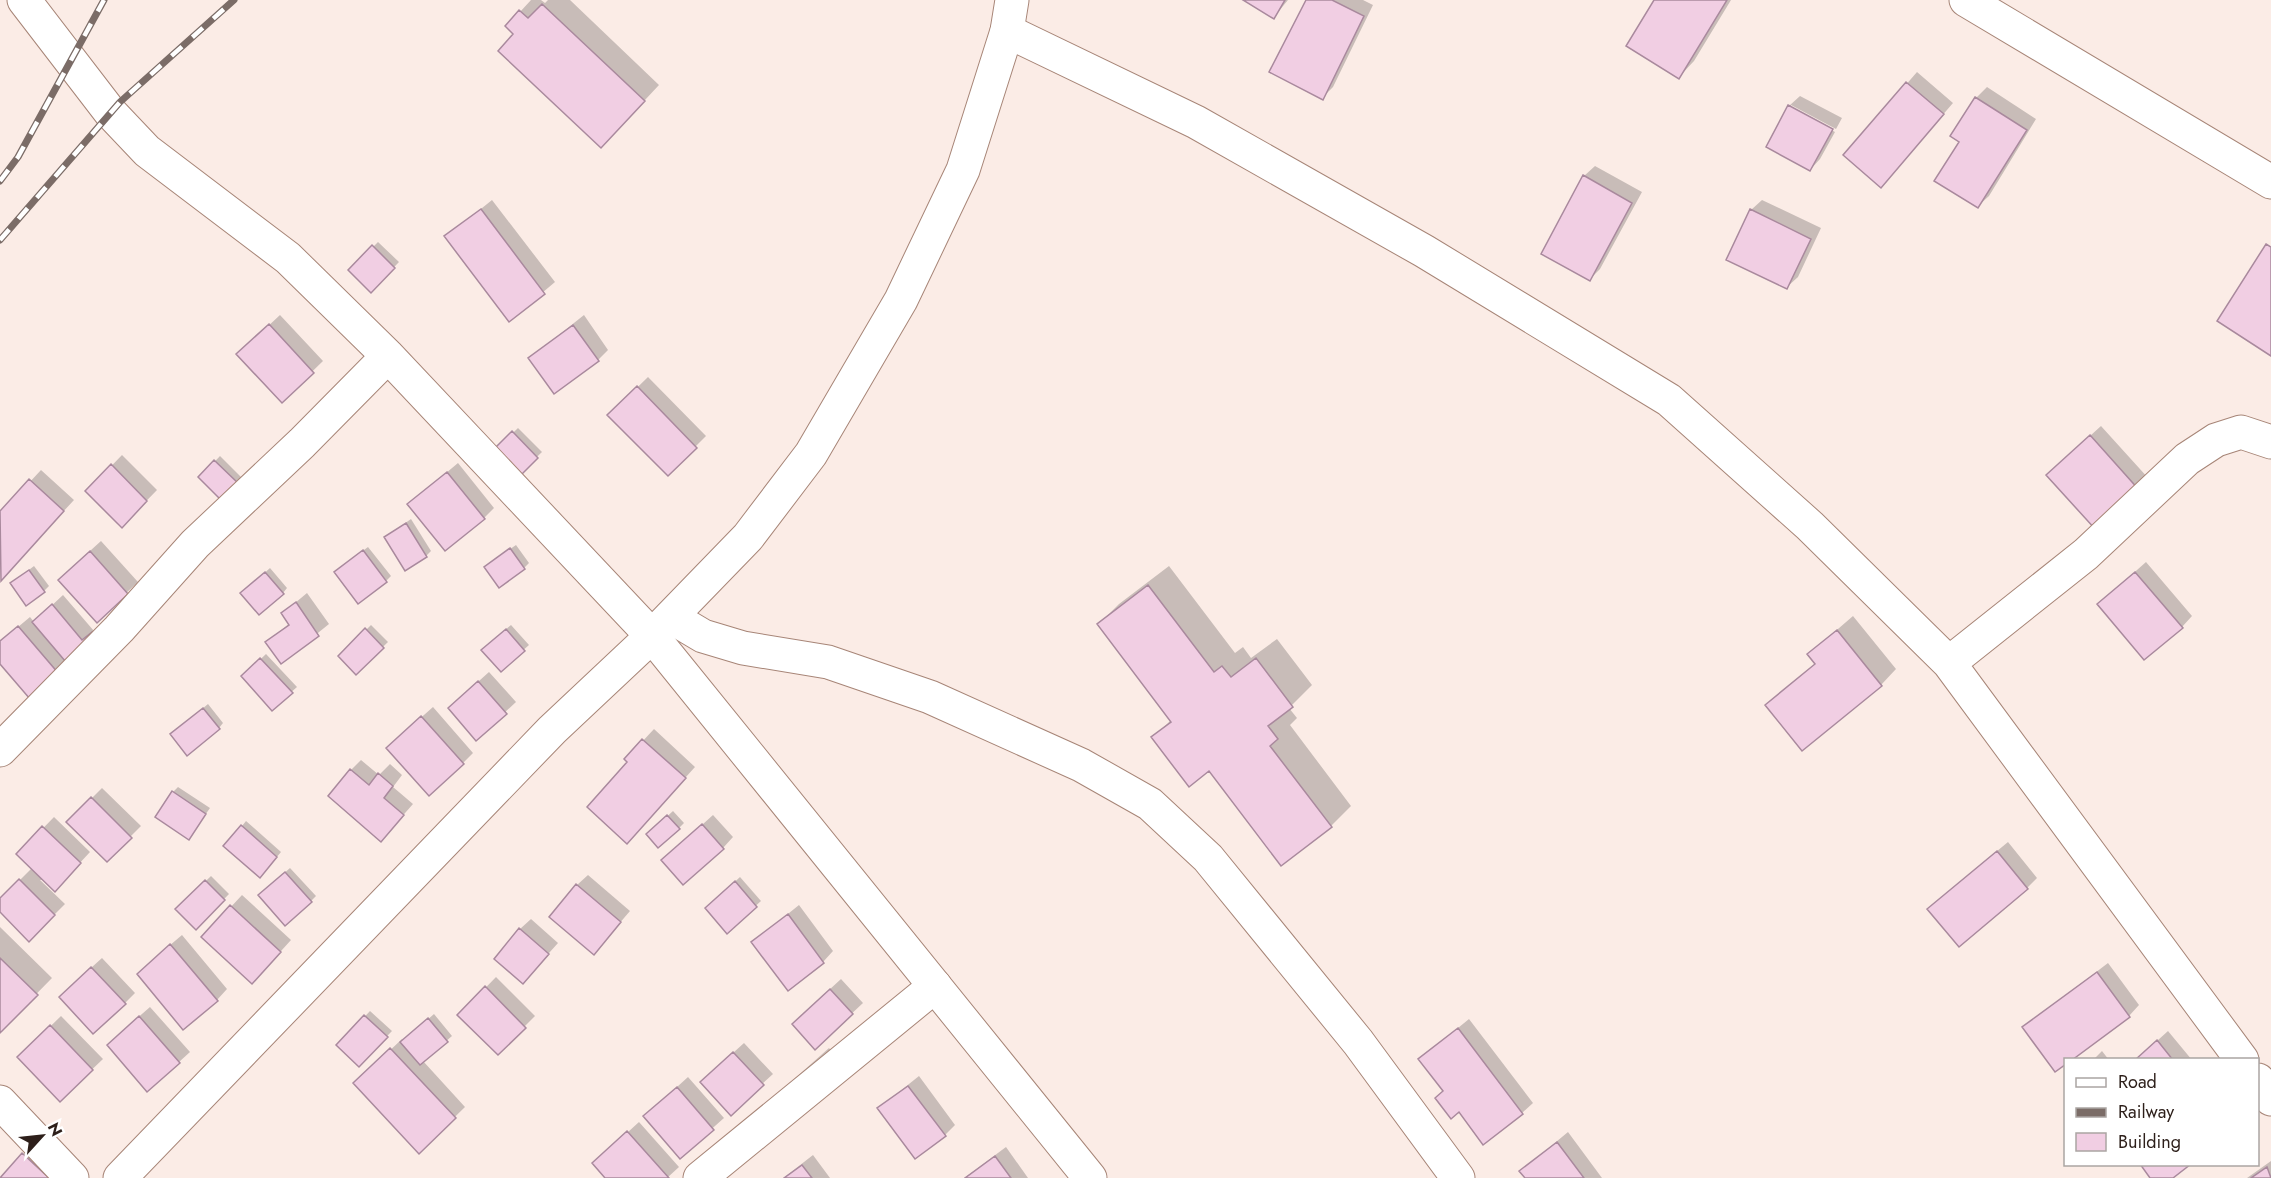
<svg xmlns="http://www.w3.org/2000/svg" width="2271" height="1178" viewBox="0 0 2271 1178" font-family="Jost,sans-serif">
  <style>
    .shadow { fill: #0003 }
    .building { fill: #f1cee3; stroke: #a9899d; stroke-width: 1.5 }
    .lines { fill: none; stroke-linecap: round; stroke-linejoin: round }
    .street-casing { stroke: #a78577; stroke-width: 35 }
    .secondary-casing { stroke: #a78577; stroke-width: 35 }
    .street { stroke: #fff; stroke-width: 33 }
    .secondary { stroke: #fff; stroke-width: 33 }
    .rail-casing { stroke: #7b6c67; stroke-width: 7 }
    .rail { stroke: #fff; stroke-width: 4.5; stroke-dasharray: 14; stroke-linecap: butt }
  </style>
  <rect width="100%" height="100%" fill="#fbece6"/>
  <path class="shadow" d="M531,0H541L545,3L548,0H570L659,85L617,130L507,26Z
    M1246,0H1288L1274,17Z
    M1307,0H1363L1373,5L1333,87L1322,98Z
    M1656,0H1731L1694,61L1679,77Z
    M1917,72L1953,103L1891,175L1845,155Z
    M1987,87L2036,119L1989,196L1978,206L1961,141L1952,136L1976,98Z
    M1800,96L1842,118L1836,129L1791,105V109L1835,132L1820,159L1810,170L1789,106Z
    M1595,166L1642,192L1600,269L1590,279L1584,176Z
    M492,200L555,282L510,320L446,237Z
    M1762,200L1821,228L1798,277L1787,287L1751,210Z
    M378,242L399,262L371,291L350,270Z
    M280,315L323,361L282,401L249,344Z
    M584,315L608,350L598,360L530,358Z
    M648,377L706,436L668,474L609,415Z
    M2101,426L2149,479L2139,490L2059,464Z
    M518,428L542,452L515,478L491,454Z
    M122,455L157,490L122,526L87,491Z
    M220,456L243,479L223,500L200,477Z
    M458,463L494,508L484,518L409,504Z
    M41,470L74,500L1,579L0,514Z
    M411,519L431,551L426,556L391,533Z
    M101,541L138,582L97,620L70,569Z
    M516,545L529,563L524,568L491,562Z
    M368,547L391,576L386,581L341,567Z
    M2146,562L2192,616L2182,627L2110,594Z
    M34,566L49,586L44,591L17,579Z
    M1169,566L1235,653L1243,647L1251,658L1277,639L1312,685L1289,708L1297,718L1290,725L1351,806L1331,826L1210,769L1153,738L1171,720L1099,624L1119,604Z
    M270,568L287,588L283,593L247,589Z
    M307,593L329,624L282,662L267,642L290,623L283,613Z
    M63,595L94,631L103,622L58,673L0,661V642L30,617L34,622Z
    M1853,616L1896,669L1881,685L1767,705L1816,663L1809,654Z
    M371,625L388,642L356,673L340,656Z
    M511,625L529,645L501,670L488,645Z
    M266,654L297,687L272,709L243,676Z
    M489,672L516,702L477,738L460,698Z
    M208,704L223,723L219,728L177,730Z
    M433,707L473,753L463,763L398,738Z
    M654,729L695,767L637,831L629,762L626,759Z
    M361,760L379,775L390,764L402,775L393,787L413,804L391,829L351,770Z
    M178,787L210,808L189,838L173,792Z
    M102,788L141,826L107,860L68,822Z
    M673,811L684,823L679,828L648,834Z
    M713,815L733,837L723,848L663,860Z
    M54,817L90,852L65,879L40,880L65,904L29,940L0,910V900L32,868L18,854Z
    M246,821L281,852L265,871L242,826Z
    M2008,842L2037,878L2027,888L1939,899Z
    M290,868L316,896L311,901L265,890Z
    M588,875L630,911L594,953L577,885Z
    M211,876L229,894L196,928L177,909Z
    M740,877L761,901L727,932L712,903Z
    M242,895L291,940L263,971L203,937Z
    M799,905L833,951L823,962L753,942Z
    M531,919L558,943L523,982L520,929Z
    M0,927L52,978L0,1031Z
    M182,935L227,989L217,1000L149,963Z
    M102,958L135,993L125,1003L71,986Z
    M2108,963L2139,1005L2129,1016L2066,1060L2024,1027Z
    M496,977L535,1016L498,1053L459,1015Z
    M841,979L863,1003L815,1048L804,1013Z
    M150,1007L190,1052L179,1062L119,1034Z
    M370,1011L392,1031L359,1065L338,1045Z
    M434,1014L452,1036L423,1061L465,1107L419,1152L366,1073L402,1039L403,1041Z
    M61,1016L103,1059L60,1100L19,1057Z
    M1469,1019L1533,1103L1522,1113L1444,1090L1420,1059Z
    M2168,1031L2192,1060H2136Z
    M744,1043L773,1074L762,1084L712,1072Z
    M829,1048L847,1070L811,1101L793,1080Z
    M2102,1051L2109,1060H2093Z
    M919,1076L955,1125L945,1135L879,1108Z
    M688,1077L724,1118L680,1157L645,1116Z
    M639,1122L679,1167L667,1178H607L605,1153Z
    M1568,1132L1602,1178H1527L1521,1171Z
    M34,1144L55,1178H2L23,1154Z
    M1006,1147L1028,1178H964L967,1176Z
    M813,1155L830,1178H784L786,1176Z
    M2271,1161V1178H2247Z"/>
  <path class="building" d="M1243,0H1285L1274,19Z
    M1306,0H1332L1364,16L1323,100L1269,72Z
    M1654,0H1727L1679,79L1626,46Z
    M542,4L645,101L601,148L498,51L513,34L505,26L519,10L528,18Z
    M1906,82L1944,114L1881,188L1843,155Z
    M1975,97L2027,130L1978,208L1934,181L1959,142L1950,136Z
    M1788,105L1833,129L1810,171L1766,147Z
    M1583,175L1632,203L1590,281L1541,254Z
    M481,209L545,294L509,322L444,236Z
    M1750,209L1811,239L1787,289L1726,260Z
    M2266,244L2271,247V356L2217,321Z
    M372,245L395,268L371,293L348,270Z
    M269,324L314,373L282,403L236,354Z
    M573,325L599,361L554,394L528,358Z
    M637,386L697,448L668,476L607,415Z
    M512,431L538,458L515,481L489,454Z
    M2090,435L2140,491L2096,530L2046,475Z
    M214,460L240,485L223,502L198,477Z
    M111,464L147,501L122,528L85,491Z
    M447,472L485,519L445,551L407,504Z
    M29,479L64,511L1,581L0,511Z
    M406,523L427,557L405,571L384,537Z
    M510,548L525,569L499,588L484,567Z
    M363,550L387,582L358,604L334,572Z
    M90,551L128,594L97,623L58,580Z
    M29,570L45,592L26,606L10,583Z
    M265,572L284,594L259,615L240,593Z
    M2135,572L2183,628L2144,660L2097,604Z
    M1148,585L1214,672L1222,666L1231,677L1256,658L1293,707L1268,726L1278,739L1270,746L1332,827L1281,866L1209,771L1189,787L1151,737L1171,722L1097,624Z
    M296,602L319,636L281,664L265,642L289,625L281,613Z
    M52,604L82,640L92,632L107,650L77,675L32,622Z
    M18,626L59,674L30,699L0,664V641Z
    M365,628L384,648L356,675L338,656Z
    M506,629L525,651L501,672L481,650Z
    M1837,630L1882,686L1802,751L1765,705L1815,664L1807,654Z
    M260,658L293,693L272,711L241,676Z
    M478,681L507,714L476,741L448,708Z
    M203,708L220,729L187,756L170,734Z
    M421,716L464,764L429,796L386,748Z
    M642,739L686,778L627,844L587,807L627,762L624,759Z
    M350,769L369,785L378,773L393,786L384,798L404,815L381,842L328,796Z
    M172,791L206,814L189,840L155,817Z
    M91,797L132,838L107,862L66,822Z
    M667,815L680,829L658,848L646,834Z
    M702,824L724,849L683,885L661,860Z
    M241,825L277,857L260,878L223,846Z
    M42,826L81,863L55,892L16,854Z
    M1997,851L2028,889L1959,947L1927,909Z
    M285,872L312,902L285,926L258,895Z
    M19,879L55,915L29,942L0,912V898Z
    M205,880L225,900L196,930L175,909Z
    M735,881L757,907L727,934L705,908Z
    M576,884L621,922L594,955L549,917Z
    M230,905L281,952L252,984L201,937Z
    M788,914L824,963L788,991L751,942Z
    M519,928L549,954L523,984L494,959Z
    M170,944L218,1001L183,1030L137,974Z
    M0,958L38,995L0,1033Z
    M91,967L126,1004L93,1034L59,997Z
    M2097,972L2130,1017L2072,1060H2066V1064L2055,1072L2022,1027Z
    M485,986L526,1028L498,1055L457,1015Z
    M830,989L853,1014L815,1050L792,1024Z
    M364,1015L388,1037L359,1067L336,1045Z
    M139,1016L180,1063L147,1092L107,1045Z
    M428,1018L448,1042L420,1065L400,1042Z
    M50,1025L93,1070L60,1102L17,1057Z
    M1458,1028L1523,1114L1483,1145L1459,1112L1451,1119L1435,1098L1443,1091L1418,1059Z
    M2157,1040L2173,1060H2135Z
    M390,1048L456,1118L419,1154L353,1083Z
    M733,1052L764,1085L731,1116L700,1082Z
    M908,1086L946,1136L915,1159L877,1108Z
    M677,1087L714,1130L680,1159L643,1116Z
    M627,1131L669,1178H605L592,1163Z
    M1557,1142L1584,1178H1525L1519,1171Z
    M22,1153L49,1178H0Z
    M995,1156L1011,1178H965Z
    M2140,1164H2191L2173,1178H2150Z
    M802,1165L812,1178H784Z
    M2267,1167L2271,1178H2251Z"/>
  <g class="lines">
    <g class="street-casing">
      <path id="street" d="M24,0L110,112L147,151L288,258L388,356L652,636
        M1966,0L2271,182
        M1007,31L1196,122L1424,251L1669,400L1810,526L1949,663L2242,1060
        M671,617L703,636L743,648L828,662L930,697L1081,765L1150,804L1208,858L1358,1042L1458,1178
        M1949,663L2086,554L2187,459L2216,440L2241,432L2271,442
        M0,750L119,629L195,544L302,443L388,356
        M2258,1080L2271,1099
        M0,1102L72,1178
        M700,1178L935,986"/>
    </g>
    <g class="secondary-casing">
      <path id="secondary" d="M652,636L1090,1178
        M120,1178L552,730L652,636L748,537L811,454L901,300L963,170L1007,31L1012,0"/>
    </g>
    <use href="#street" class="street"/>
    <use href="#secondary" class="secondary"/>
    <g class="rail-casing">
      <path id="rail" d="M0,181L18,157L104,0
        M0,240L120,102L234,0"/>
    </g>
    <use href="#rail" class="rail"/>
  </g>
  <rect x="2064" y="1058" width="195" height="108" fill="#ffffff" stroke="#aba5a3" stroke-width="1.5"/>
  <rect x="2076" y="1078" width="30" height="9" fill="#ffffff" stroke="#aba5a3" stroke-width="1.5"/>
  <text x="2118" y="1088" font-size="18" fill="#2d1f1a">Road</text>
  <rect x="2076" y="1108" width="30" height="9" fill="#7b6c67" stroke="#aba5a3" stroke-width="1.5"/>
  <text x="2118" y="1118" font-size="18" fill="#2d1f1a">Railway</text>
  <rect x="2076" y="1133" width="30" height="18" fill="#f1cee3" stroke="#aba5a3" stroke-width="1.5"/>
  <text x="2118" y="1148" font-size="18" fill="#2d1f1a">Building</text>
  <g transform="translate(42 1136) rotate(63)" stroke="#ffffff" stroke-width="4.5" paint-order="stroke">
  <path d="M0-4.5L10 22L0 15L-10 22Z" fill="#2d1f1a"/>
  <text y="-9" font-size="16" font-weight="bold" text-anchor="middle" fill="#2d1f1a">N</text>
  </g>
</svg>
